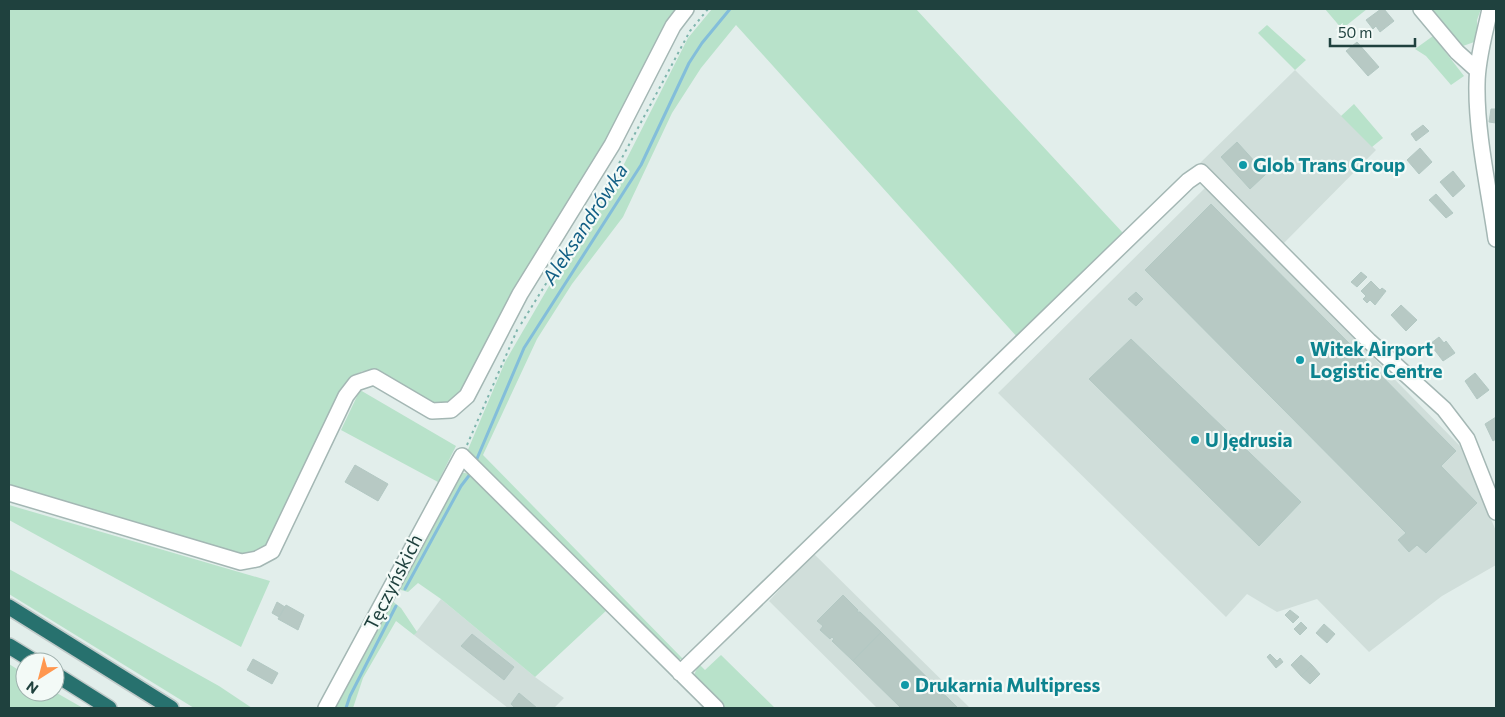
<svg xmlns="http://www.w3.org/2000/svg" width="1505" height="717" viewBox="0 0 1505 717" font-family="Commissioner,sans-serif">
  <style>
    .built { fill: #d0deda }
    .green { fill: #b8e2ca }
    .lines { fill: none; stroke-linecap: round; stroke-linejoin: round }
    .stream { stroke: #83beda; stroke-width: 3 }
    .building { fill: #b7c9c4; stroke: #b3c8c3 }
    .minor-casing { stroke: #a4b7b4; stroke-width: 18 }
    .highway-casing { stroke: #c0cac9; stroke-width: 18 }
    .path { stroke: #7eb5ad; stroke-width: 2; stroke-dasharray: 2.5 4; stroke-linecap: butt }
    .minor { stroke: #fff; stroke-width: 15 }
    .highway { stroke: #27716e; stroke-width: 15 }
    .culture-dot { fill: #0f9aa8; stroke: #f3faf7; stroke-width: 2 }
    .labels { text-anchor: middle; stroke-width: 4.5; stroke-linejoin: round; paint-order: stroke }
    .culture-label { font-size: 19px; font-weight: bold; fill: #0d838f; stroke: #f3faf7; text-anchor: start }
    .street-label { font-size: 19px; fill: #1f413e; stroke: #f3faf7 }
    .water-label { font-size: 20px; font-style: italic; fill: #125f85; stroke: #f3faf7 }
  </style>
  <rect width="100%" height="100%" fill="#e2eeeb"/>
  <path class="built" d="M1295,70L1376,150L1281,246L1199,164Z
    M1206,187L1460,446L1496,531V565L1442,596L1369,652L1317,599L1277,612L1247,594L1226,617L998,393Z
    M813,553L970,708H877L769,601Z
    M441,599L535,677L564,698L554,708H508L414,635Z"/>
  <path class="green" d="M9,9H682L460,399C427,414 421,394 393,382C383,377 373,374 363,371L351,376L269,546L257,555L235,558L9,490Z
    M712,9H916L1123,233L1018,338L736,25L701,68L672,113L623,217L572,284L537,339L483,455L683,659H677L467,452L505,362L577,238L618,176L688,38Z
    M1325,9H1367L1342,29Z
    M1427,9H1481L1477,20V41L1463,46Z
    M1267,25L1306,60L1295,70L1258,33Z
    M1433,36L1464,76L1451,85L1426,56L1415,49Z
    M1354,104L1383,138L1372,147L1341,116Z
    M360,390L456,446L438,482L341,430Z
    M459,472L476,475L608,609L535,677L441,599L418,583L408,592L401,590L398,585Z
    M9,505L270,581L241,647L9,520Z
    M9,569L219,686L252,708H194L9,594Z
    M391,600L401,608L417,632L414,635L396,621L363,678L353,708H331Z
    M721,655L775,708H725L693,677L699,664L705,670Z
    M9,664L25,674V692H55L83,708H9Z"/>
  <g class="lines">
    <path class="stream" d="M476,461L524,348L641,165L689,63L702,43L730,9
      M405,589L461,486L471,473
      M346,708L350,696L396,606"/>
  </g>
  <path class="building" d="M1381,9H1384L1394,21L1380,32L1376,26L1373,29L1366,20Z
    M1357,42L1379,67L1368,76L1346,51Z
    M1491,109H1496V123L1489,122Z
    M1423,125L1429,131L1416,141L1411,134Z
    M1237,142L1266,174L1250,189L1221,157Z
    M1420,148L1432,162L1419,174L1407,160Z
    M1453,171L1465,186L1453,197L1440,182Z
    M1436,194L1453,213L1446,218L1429,200Z
    M1211,204L1456,451L1441,466L1477,503L1426,553L1417,545L1409,552L1398,540L1406,533L1145,270Z
    M1361,272L1367,277L1357,287L1351,282Z
    M1371,281L1380,290L1382,288L1386,291L1375,305L1370,300L1367,303L1363,299L1366,296L1361,291Z
    M1136,292L1143,299L1136,306L1128,299Z
    M1401,305L1417,320L1406,331L1391,315Z
    M1439,337L1444,343L1446,341L1455,353L1443,361L1430,344Z
    M1131,339L1301,502L1259,546L1089,379Z
    M1475,373L1489,390L1477,399L1465,381Z
    M1496,417V439L1493,441L1485,424Z
    M355,465L388,484L378,501L345,482Z
    M843,595L858,610L857,612H860L881,632L853,661L832,641L834,639L832,637L830,639L820,630L823,626L817,621Z
    M277,602L285,607L279,617L272,613Z
    M286,605L304,615L298,630L278,619Z
    M1290,610L1299,617L1293,623L1285,615Z
    M1301,622L1307,628L1300,635L1294,629Z
    M1324,624L1335,634L1327,643L1316,633Z
    M881,632L958,708H901L853,661Z
    M472,634L514,667L504,680L461,646Z
    M1270,654L1277,661L1280,658L1283,662L1276,668L1267,657Z
    M1301,655L1312,665L1301,676L1291,665Z
    M253,659L278,673L272,684L247,670Z
    M1312,665L1320,674L1310,684L1301,676Z
    M519,693L537,708H515L511,704Z"/>
  <g class="lines">
    <g class="minor-casing">
      <path id="minor" d="M1421,9L1457,52L1477,70
        M1490,9C1485,33 1477,59 1477,84C1476,133 1489,190 1496,239
        M9,493L241,562L257,559L272,551L346,396L356,383L374,377L432,411L451,410L467,396L520,294L612,145L673,26L686,9
        M680,673L1188,181L1201,172L1369,341L1444,409L1467,439L1496,512
        M326,708L462,456L716,708"/>
    </g>
    <g class="highway-casing">
      <path id="highway" d="M9,607L171,708
        M9,646L35,662
        M55,674L109,708"/>
    </g>
    <path class="path" d="M521,324L609,182L690,31L708,9
      M467,445L518,328"/>
    <use href="#minor" class="minor"/>
    <use href="#highway" class="highway"/>
  </g>
  <g class="culture-dot">
    <circle cx="1243" cy="165" r="5"/>
    <circle cx="1300" cy="360" r="5"/>
    <circle cx="1195" cy="440" r="5"/>
    <circle cx="905" cy="685" r="5"/>
  </g>
  <g class="labels">
    <g class="culture-label">
      <text x="1253" y="172">Glob Trans Group</text>
      <text x="1310" y="356">Witek Airport<tspan x="1310" dy="22">Logistic Centre</tspan></text>
      <text x="1205" y="447">U Jędrusia</text>
      <text x="915" y="692">Drukarnia Multipress</text>
    </g>
    <g class="street-label">
      <text transform="translate(393 582) rotate(-63)" y="7">Tęczyńskich</text>
    </g>
    <g class="water-label">
      <text transform="translate(585 224) rotate(-57)" y="7">Aleksandrówka</text>
    </g>
  </g>
  <rect width="1505" height="717" fill="none" stroke="#1f413e" stroke-width="20"/>
  <g transform="translate(40 677) rotate(216)"><circle r="24" fill="#f3faf7" stroke="#9eb0ad"/>
  <path d="M0-4L9 19L0 12L-9 19Z" fill="#ff974f"/>
  <text y="-8" font-size="14" font-weight="bold" text-anchor="middle" fill="#1f413e">N</text>
  </g>
  <path d="M1330 38v8h85v-8" fill="none" stroke="#1f413e" stroke-width="2.5"/>
  <text x="1338" y="38" font-size="15" fill="#1f413e" stroke="#f3faf7" stroke-width="4" paint-order="stroke">50 m</text>
</svg>
